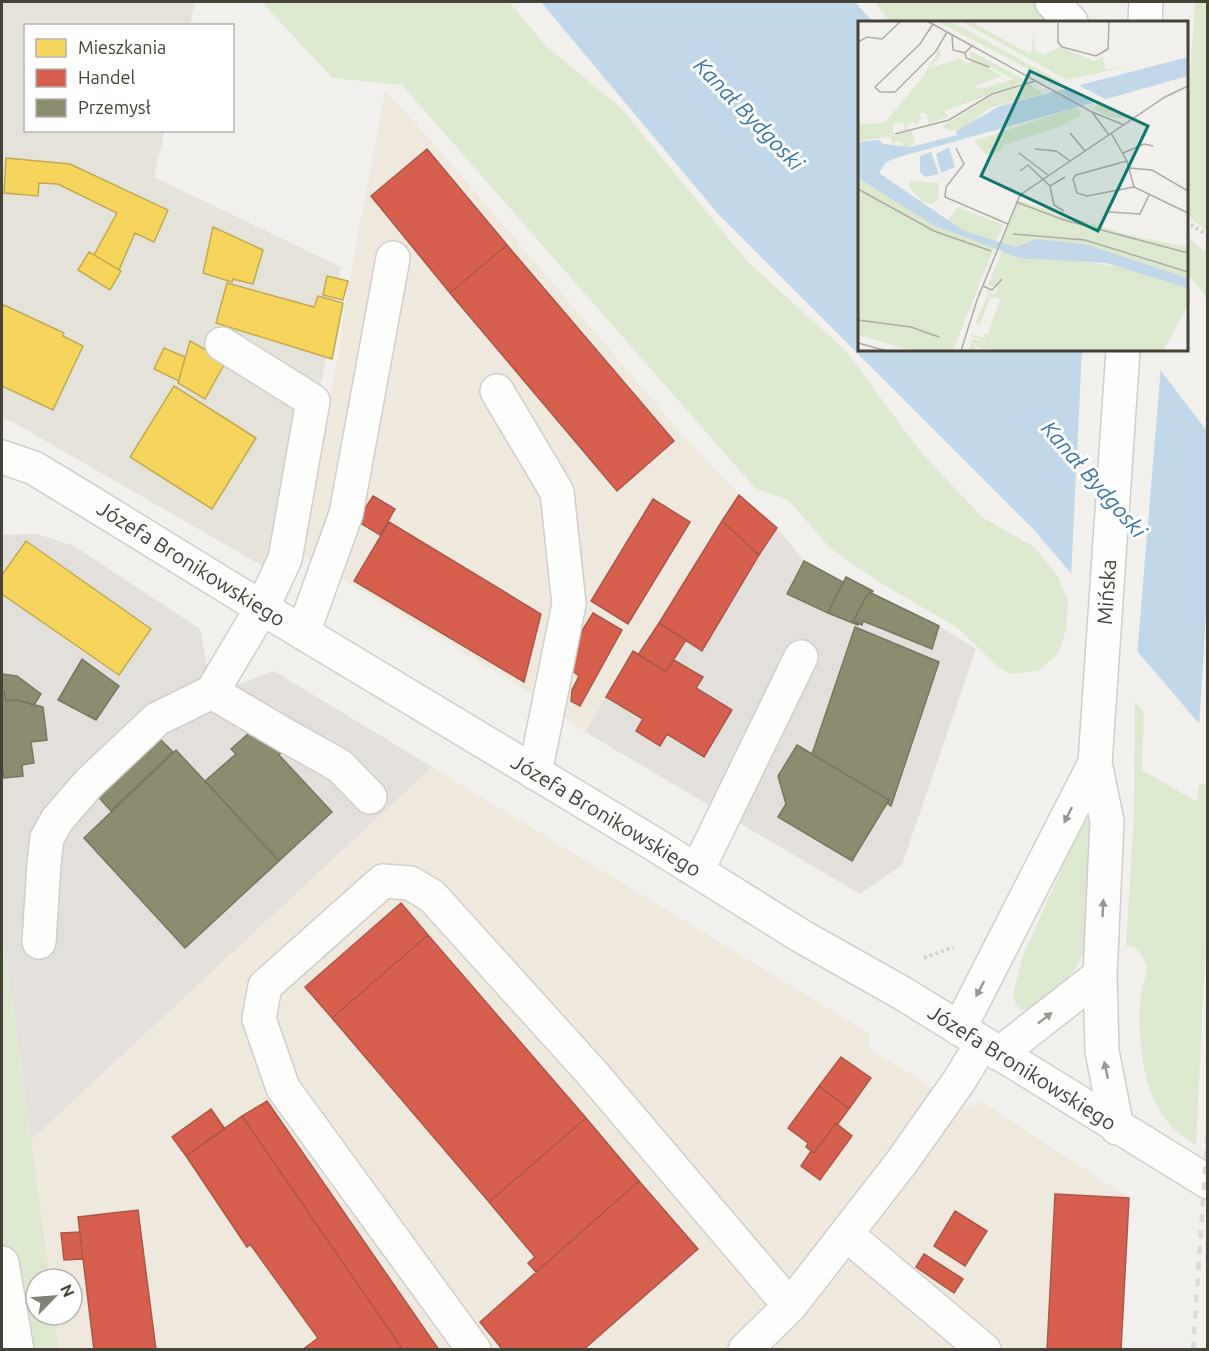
<svg xmlns="http://www.w3.org/2000/svg" width="1209" height="1351" viewBox="0 0 1209 1351" font-family="Ubuntu,sans-serif">
  <style>
    .residential { fill: #e5e2da }
    .commercial { fill: #efe9dd }
    .industrial { fill: #e3e0dc }
    .green { fill: #dde9ce }
    .water { fill: #c1d8eb }
    .pier { fill: #f1f0ec }
    .homes { fill: #f6d55c; stroke: #c2a951; stroke-width: 1.5 }
    .shops { fill: #d6604d; stroke: #ab5747; stroke-width: 1.5 }
    .industry { fill: #8c8c6e; stroke: #77765e; stroke-width: 1.5 }
    .lines { fill: none; stroke-linecap: round; stroke-linejoin: round }
    .minor-casing { stroke: #cfceca; stroke-width: 36 }
    .path { stroke: #d1d0cb; stroke-width: 4; stroke-dasharray: 3 3; stroke-linecap: butt }
    .minor { stroke: #fdfdfc; stroke-width: 33 }
    .rail { stroke: #dadad9; stroke-width: 4.5; stroke-dasharray: 8 8; stroke-linecap: butt }
    .oneway { fill: #999690 }
    .labels { text-anchor: middle; stroke-width: 6; stroke-linejoin: round; paint-order: stroke }
    .street-label { font-size: 21px; fill: #474238; stroke: #fff }
    .water-label { font-size: 22px; font-style: italic; fill: #3a75aa; stroke: #fff }
    .inset-road { fill: none; stroke: #adaaa4; stroke-width: 1.5 }
    .view { fill: #0f766e; fill-opacity: 0.15; stroke: #0f766e; stroke-width: 3 }
    .inset-edge { fill: none; stroke: #474238; stroke-width: 3 }
  </style>
  <rect width="100%" height="100%" fill="#f1f0ec"/>
  <path class="residential" d="M2,2H195L190,25L26,26V130L165,131L154,177L341,267L323,375L266,568L11,421L2,419Z"/>
  <path class="commercial" d="M385,91L430,139L682,434L739,495L638,655L608,692L585,732L527,691L296,551L339,353L346,297Z
    M37,534L74,546L200,629L207,666L237,685L274,671L869,1033V1049L966,1107L982,1102L1129,1198L1121,1349H59L54,1315H72V1279H50L2,926V535Z"/>
  <path class="industrial" d="M739,495L777,528L804,561L843,582L846,577L873,591L872,593L939,626L976,649L902,865L860,894L585,732L633,651L638,654Z
    M37,534L74,546L200,629L207,666L237,685L274,671L432,767L31,1140L2,928V535Z"/>
  <path class="green" d="M262,2H509L546,46L621,108L747,261L846,351L920,451L982,517L1034,547L1057,575L1068,600L1066,630L1058,654L1038,671L1009,674L997,666L958,628L884,585L831,549L788,500L755,488L402,85L332,78Z
    M875,2H1039L1058,22H890Z
    M1195,2H1207V231L1191,219L1187,210V130Z
    M1186,234L1196,245L1207,252V298L1187,273Z
    M1135,701L1144,712L1142,770L1197,802L1199,784L1207,785V922L1196,1145C1190,1141 1183,1137 1177,1132C1143,1102 1138,1044 1140,1001C1142,975 1157,969 1133,946H1126L1134,814Z
    M1089,819L1093,821L1088,941L1077,967L1065,981L1041,1001L1028,1009L1021,1010L1016,1005L1013,995L1022,958L1077,834L1084,822Z
    M2,926L50,1279H36V1315H54L59,1349H2Z"/>
  <path class="water" d="M541,2H855L873,22H860V350H1145L1207,431V733L1035,531L719,215Z"/>
  <path class="pier" d="M1082,350H1149L1161,366L1137,656L1071,578Z
    M1207,596H1208V736L1199,728Z"/>
  <path class="homes" d="M6,158L70,164L168,210L154,242L135,233L119,270L94,255L117,213L58,184L39,183L38,196L4,193Z
    M213,227L263,250L253,284L233,279L232,282L203,273Z
    M89,252L121,271L110,290L78,270Z
    M327,276L348,281L343,300L323,295Z
    M227,283L314,307L318,296L343,303L332,359L216,323Z
    M4,305L64,333L63,336L83,346L53,410L2,386V308Z
    M190,341L226,361L205,399L178,383Z
    M164,348L185,357L179,381L154,369Z
    M174,386L256,438L212,509L130,457Z
    M26,541L151,629L119,675L2,594V575Z"/>
  <path class="shops" d="M427,149L507,245L450,293L371,196Z
    M507,245L674,441L617,491L450,293Z
    M739,495L777,528L759,555L722,521Z
    M373,496L395,509L380,535L357,521Z
    M653,499L690,522L628,624L591,601Z
    M722,521L759,555L702,651L659,623Z
    M389,522L541,614L524,682L354,581Z
    M593,613L622,630L580,706L571,701L572,690L579,676L571,670L572,647Z
    M659,623L686,640L666,672L638,655Z
    M633,651L666,672L674,660L703,677L696,688L732,710L704,757L667,734L660,746L636,731L643,719L606,697Z
    M401,903L428,935L332,1018L305,987Z
    M428,935L586,1118L489,1202L332,1018Z
    M841,1057L871,1078L849,1109L819,1086Z
    M819,1086L849,1109L837,1125L836,1123L814,1153L806,1147L808,1143L788,1128Z
    M267,1101L439,1350H403L242,1116Z
    M211,1109L225,1129L186,1156L172,1137Z
    M242,1116L403,1350H302L318,1338L250,1244L247,1247L186,1156Z
    M586,1118L639,1181L536,1272L528,1263L535,1257L489,1202Z
    M836,1123L852,1136L820,1180L801,1166L811,1151L814,1153Z
    M639,1181L698,1249L583,1350H503L480,1322Z
    M1055,1194L1129,1198L1121,1350H1047Z
    M138,1210L156,1350H94L78,1217Z
    M955,1211L987,1231L965,1266L934,1246Z
    M80,1232L83,1259L64,1260L61,1233Z
    M924,1254L963,1279L954,1293L916,1267Z"/>
  <path class="industry" d="M804,561L843,582L828,613L787,594Z
    M846,577L873,591L871,593L869,592L853,621L859,623L858,625L828,613Z
    M869,592L939,626L932,649L863,621L862,625L853,621Z
    M855,627L939,662L891,806L887,803L889,800L812,754Z
    M82,659L119,686L96,720L58,700Z
    M2,674L17,676L41,694L34,705L17,700L6,701L4,691H2Z
    M2,691H4L6,701L17,700L43,707L47,740L31,742L34,763L22,765L23,776L4,778L2,767Z
    M258,725L282,751L279,755L332,812L279,861L205,781L236,754L231,749Z
    M154,733L173,752L111,811L93,791Z
    M797,745L889,800L852,861L778,817L786,804L778,776Z
    M176,750L279,861L185,948L84,838Z"/>
  <g class="lines">
    <g class="minor-casing">
      <path id="minor" d="M1052,2L1071,22
        M1145,22L1146,2
        M222,344L313,401L285,559L262,608L212,692L283,734L340,766L370,797
        M497,391L557,492L569,604L535,773
        M2,457L34,468L85,499L262,608L654,844L801,936L902,993L1208,1182
        M303,633L346,514L393,258
        M697,871L801,657
        M39,942L44,864L47,838L57,820L89,783L157,719L212,692
        M959,1029L1095,763
        M999,1054L1100,975
        M1117,1128L1102,1051L1100,975L1107,821L1095,763L1123,350
        M846,1234L984,1350
        M2,1263L17,1350
        M474,1350L283,1088L259,1019L265,986L383,881L410,883L432,896L592,1073L790,1306
        M745,1350L790,1306L901,1163L959,1081L982,1043"/>
    </g>
    <path class="path" d="M1186,221L1208,236
      M924,958L953,947"/>
    <use href="#minor" class="minor"/>
    <path class="rail" d="M1193,1350L1208,1125"/>
  </g>
  <defs><path id="oneway-solid" d="M-6-.8H1V-3.2L6.5 0L1 3.2V.8H-6Z" transform="scale(1.5)"/></defs>
  <g class="oneway">
    <use href="#oneway-solid" transform="translate(1068 815) rotate(117)"/>
    <use href="#oneway-solid" transform="translate(1103 908) rotate(-87)"/>
    <use href="#oneway-solid" transform="translate(980 989) rotate(118)"/>
    <use href="#oneway-solid" transform="translate(1045 1018) rotate(-38)"/>
    <use href="#oneway-solid" transform="translate(1106 1070) rotate(-102)"/>
  </g>
  <g class="labels">
    <g class="street-label">
      <text transform="translate(191 564) rotate(32)" y="7">Józefa Bronikowskiego</text>
      <text transform="translate(1107 592) rotate(-86)" y="7">Mińska</text>
      <text transform="translate(606 816) rotate(31)" y="7">Józefa Bronikowskiego</text>
      <text transform="translate(1022 1068) rotate(32)" y="7">Józefa Bronikowskiego</text>
    </g>
    <g class="water-label">
      <text transform="translate(749 114) rotate(46)" y="8">Kanał Bydgoski</text>
      <text transform="translate(1094 479) rotate(49)" y="8">Kanał Bydgoski</text>
    </g>
  </g>
  <g transform="translate(858 21)">
    <rect width="330" height="330" fill="#f1f0ec"/>
    <path d="M79,0H92L203,61L190,63L193,60ZM103,0H112L173,34L176,12L177,30L186,34L201,26L236,40L244,36L248,47L244,49L270,45L209,59ZM82,27L83,34L72,47L103,37L109,43L116,39L144,55L114,66L126,67L156,58L112,36L113,30L165,58L164,62L86,90L91,96L70,102L69,93L62,91L63,98L57,106L56,101L49,103L50,108L40,111L47,107L46,101L35,103L36,115L54,110L57,121L49,126L39,120L34,124V118L28,116L0,120V103L26,102L64,57ZM172,63L185,73L133,86L106,107L94,110L83,106L136,74ZM241,81L246,84L271,98L251,96L230,85L236,87ZM216,87L223,90L222,95L204,105L146,124L143,130L129,134L116,120ZM0,157L91,211V198L100,186L145,204L95,330H56L0,314ZM53,160L81,162L80,180L73,183L63,179L50,164ZM159,179L270,214L330,226V257L227,223L178,218L158,226L143,223ZM145,228L162,237H196L270,247L330,267V284L305,330H136L116,325L119,330H111L114,318L127,321L113,315L115,310V314L127,317L125,313H130L142,278L132,276L122,304L117,303L130,274L128,268L136,273L140,266L130,264Z" fill="#dde9ce"/>
    <path d="M330,36V55L41,136L28,141L21,152L106,210L158,226L178,218L227,223L330,257V267L248,242L162,237L75,204L0,157V121L21,119L25,123L53,126L99,114L98,110L142,85ZM91,126L97,146L83,152L78,133ZM73,131L81,153L67,156L62,151V135Z" fill="#c1d8eb"/>
    <path d="M218,63L249,79L238,82L207,65Z" fill="#f1f0ec"/>
    <path class="inset-road" d="M69,0L234,91L266,104M200,0H265M200,2V21L204,26L238,35L250,28L251,1M75,3L62,23L17,66L22,71H37L78,30L89,11M94,14L95,29L107,32L114,25M0,21L9,16L24,18L43,0M107,32L108,37L131,46M234,91L251,114M212,112L227,130M253,112L269,140L276,166L330,192M37,113L91,99L134,73L177,60M98,127L106,143L88,166L87,176L150,203M177,128L198,130L212,140M161,132L190,154M265,132L286,123L295,125M269,140L218,154L215,158L219,172L229,175L276,166M271,147L294,149L330,170M162,150L170,144L192,165L207,156M192,165L196,184L206,190M0,168L76,210L133,230M158,181L206,199L330,232M251,191L282,193L291,174M155,213L227,219L330,251M125,265L134,269L144,258M0,299L53,306L81,316M0,322L29,330M103,330L119,279L162,174L307,76L330,65"/>
    <path class="view" d="M172,50L290,105L240,210L123,155Z"/>
    <rect width="330" height="330" class="inset-edge"/>
  </g>
  <rect width="1209" height="1351" fill="none" stroke="#474238" stroke-width="6"/>
  <rect x="24" y="24" width="210" height="108" fill="#ffffff" stroke="#b5b3af" stroke-width="1.5"/>
  <rect x="36" y="39" width="30" height="18" fill="#f6d55c" stroke="#b5b3af" stroke-width="1.5"/>
  <text x="78" y="54" font-size="18" fill="#474238">Mieszkania</text>
  <rect x="36" y="69" width="30" height="18" fill="#d6604d" stroke="#b5b3af" stroke-width="1.5"/>
  <text x="78" y="84" font-size="18" fill="#474238">Handel</text>
  <rect x="36" y="99" width="30" height="18" fill="#8c8c6e" stroke="#b5b3af" stroke-width="1.5"/>
  <text x="78" y="114" font-size="18" fill="#474238">Przemysł</text>
  <g transform="translate(54 1297) rotate(65)"><circle r="28" fill="#ffffff" stroke="#b5b3af" stroke-width="1.5"/>
  <path d="M0-4.5L10 22L0 15L-10 22Z" fill="#827f77"/>
  <text y="-9" font-size="16" font-weight="bold" text-anchor="middle" fill="#474238">N</text>
  </g>
</svg>
